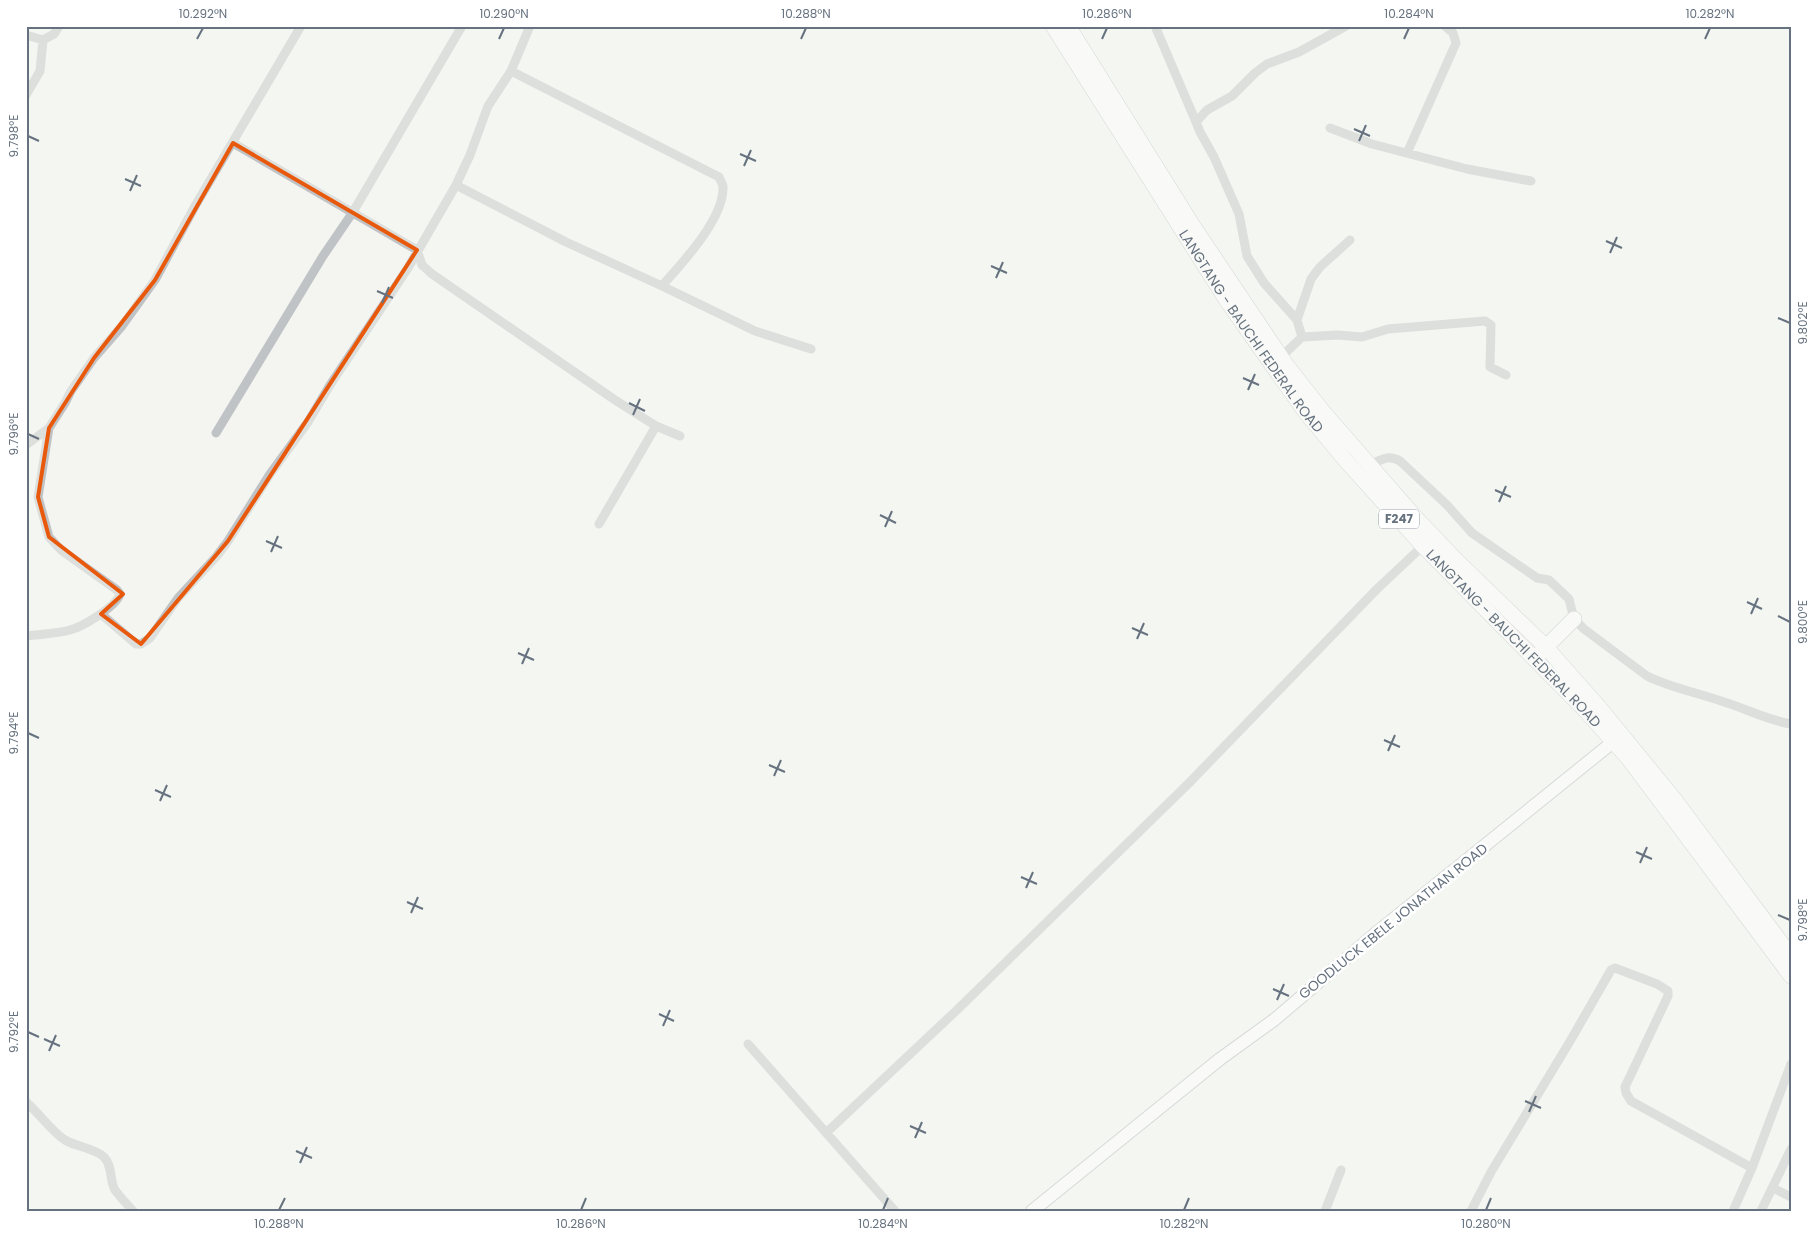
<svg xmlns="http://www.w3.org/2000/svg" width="1817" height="1237" viewBox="0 0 1817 1237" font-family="Poppins,sans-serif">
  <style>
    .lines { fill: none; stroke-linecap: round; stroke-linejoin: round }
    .secondary-casing { stroke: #b3b7bb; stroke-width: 14 }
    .primary-casing { stroke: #b2b5b9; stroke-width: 16 }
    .street { stroke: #c0c3c6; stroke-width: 9 }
    .secondary { stroke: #fff; stroke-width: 12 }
    .primary { stroke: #fff; stroke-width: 15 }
    .marked { fill: none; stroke: #e8590c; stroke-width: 4; stroke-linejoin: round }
    .ticks { fill: none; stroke: #66727f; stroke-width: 2 }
    .labels { text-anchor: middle; stroke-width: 5; stroke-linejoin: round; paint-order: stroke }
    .shield { fill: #fff; stroke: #949ca5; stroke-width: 1 }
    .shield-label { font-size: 12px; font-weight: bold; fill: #66727f }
    .street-label { font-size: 14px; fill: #66727f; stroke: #fff }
    .neatline { fill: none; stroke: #66727f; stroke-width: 2 }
    .ticks-label { font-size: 12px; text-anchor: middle; fill: #66727f }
  </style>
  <rect width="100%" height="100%" fill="#f4f5f1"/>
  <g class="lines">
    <g class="secondary-casing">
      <path id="secondary" d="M1032,1211L1220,1059L1274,1020L1375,934L1613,742"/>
    </g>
    <g class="primary-casing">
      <g id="primary">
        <path id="s1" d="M1053,26L1227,301L1306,413L1346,461L1423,546L1583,708L1628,758L1791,976"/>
        <path d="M1068,26L1193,226L1287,366L1325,414L1416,518L1456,560L1545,646L1598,706L1675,800L1791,956"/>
        <path d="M1540,653L1574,619"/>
      </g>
    </g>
    <path class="street" d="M1155,26L1196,122
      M26,35L43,40L54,34L59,26
      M511,71L719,177C720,180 723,184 723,187C724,219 682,263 662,286
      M26,95L40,71L43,40
      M1330,128L1372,144L1467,169L1531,181
      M233,143L417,250L422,265L432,274L615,400L656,426L680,436
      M1407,153L1456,43L1453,33L1445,26
      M456,185L566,242L662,286L755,331L811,349
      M1297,320L1311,279L1320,267L1350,240
      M1302,337L1297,320L1264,283L1247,256L1239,214L1214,157L1200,132L1196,122L1207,110L1232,96L1255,73L1267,64L1299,52L1346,26
      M1281,357L1302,337L1338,335L1362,337L1388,329L1485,321L1491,325L1490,367L1506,375
      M216,433L323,256L353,212L462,26
      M26,445L49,428
      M1369,465C1382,460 1387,454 1400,461L1447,505L1472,533L1537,578L1549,580L1569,599L1574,619L1584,629L1647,676C1671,688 1699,693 1724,702C1747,709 1767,720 1791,724
      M599,524L656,426
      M101,614L136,644H141L150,638L178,598L216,557L228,541L270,474L308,422L330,385L408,268L456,185L470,155L488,106L511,71L530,26
      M26,636C40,634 56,634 70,630C82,627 116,607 120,594L117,590L61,550L49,537L38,497L49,428L65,403L71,391L94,358L122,326L155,280L195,206L301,26
      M748,1044L895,1211
      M26,1102C40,1114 51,1131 65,1140C77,1147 94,1148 104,1157C113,1166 109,1180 115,1190C120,1197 127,1204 133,1211
      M826,1133L958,1009L1188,784L1377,589L1426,543
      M1773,1188L1791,1197
      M1325,1211L1341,1170
      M1471,1211L1491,1172L1569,1043L1611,970L1615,968L1657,984L1668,991V996L1625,1087L1626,1093L1631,1101L1752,1168
      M1733,1211L1752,1168L1791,1064
      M1761,1211L1791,1149"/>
    <use href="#secondary" class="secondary"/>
    <use href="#primary" class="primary"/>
  </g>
  <path d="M0 0H1817V1237H0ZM233,143L417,250L228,541L141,644L101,614L123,594L49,537L38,497L49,428L94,358L155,280Z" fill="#f4f5f1" fill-opacity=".55" fill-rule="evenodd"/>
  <path class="marked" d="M233,143L417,250L228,541L141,644L101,614L123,594L49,537L38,497L49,428L94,358L155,280Z"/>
  <path class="ticks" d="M197,39L203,28M499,39L504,28M801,39L806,28M1102,39L1107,28M1404,39L1409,28M1705,39L1710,28M1354,129L1370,136M28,136L39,141M1359,141L1366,125M740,154L756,161M744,166L751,150M125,179L141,186M130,191L137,175M1606,241L1622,248M1610,253L1617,237M991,266L1007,273M996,278L1003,262M377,291L393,298M382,303L389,287M1778,318L1790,323M1243,378L1259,385M1248,390L1255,374M629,403L645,411M633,415L640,399M28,434L39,439M1495,490L1511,497M1499,502L1506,486M880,515L896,523M885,527L892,511M266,541L282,548M271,552L278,536M1747,602L1762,609M1751,614L1758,598M1778,616L1790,622M1132,628L1148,635M1137,639L1144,623M518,653L534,660M522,664L529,648M28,733L39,738M1384,740L1400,747M1388,751L1395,735M769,765L785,772M774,776L781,760M155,790L171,797M160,801L167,785M1636,852L1652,859M1640,863L1647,847M1021,877L1037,884M1026,888L1033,872M407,902L423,909M411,913L418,897M1778,915L1790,920M1273,989L1289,996M1277,1000L1284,984M659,1014L674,1021M663,1026L670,1010M28,1032L39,1037M44,1039L60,1046M49,1051L56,1035M1525,1101L1541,1108M1529,1112L1536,1096M910,1126L926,1133M915,1138L922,1122M296,1151L312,1158M300,1163L307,1147M279,1210L285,1198M581,1210L586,1198M883,1210L888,1198M1184,1210L1189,1198M1486,1210L1491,1198"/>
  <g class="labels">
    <rect class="shield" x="1379" y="509.5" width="40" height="19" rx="4"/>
    <g class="shield-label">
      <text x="1399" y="523">F247</text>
    </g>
    <g class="street-label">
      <text dy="5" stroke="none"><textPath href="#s1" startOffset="364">LANGTANG - BAUCHI FEDERAL ROAD</textPath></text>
      <text dy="5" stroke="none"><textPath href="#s1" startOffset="769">LANGTANG - BAUCHI FEDERAL ROAD</textPath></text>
      <text transform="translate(1393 921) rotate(-39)" y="5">GOODLUCK EBELE JONATHAN ROAD</text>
    </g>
  </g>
  <rect width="1817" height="1237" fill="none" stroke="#ffffff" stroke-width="55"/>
  <rect x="28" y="28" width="1762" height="1182" class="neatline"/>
  <g class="ticks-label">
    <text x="203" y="18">10.292°N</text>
    <text x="504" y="18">10.290°N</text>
    <text x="806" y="18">10.288°N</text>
    <text x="1107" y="18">10.286°N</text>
    <text x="1409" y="18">10.284°N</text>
    <text x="1710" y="18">10.282°N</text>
    <text transform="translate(14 136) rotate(-90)" y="4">9.798°E</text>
    <text transform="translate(1803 323) rotate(-90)" y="4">9.802°E</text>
    <text transform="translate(14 434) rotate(-90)" y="4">9.796°E</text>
    <text transform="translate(1803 622) rotate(-90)" y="4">9.800°E</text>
    <text transform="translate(14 733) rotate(-90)" y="4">9.794°E</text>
    <text transform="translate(1803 920) rotate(-90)" y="4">9.798°E</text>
    <text transform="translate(14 1032) rotate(-90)" y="4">9.792°E</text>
    <text x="279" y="1228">10.288°N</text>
    <text x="581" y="1228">10.286°N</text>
    <text x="883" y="1228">10.284°N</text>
    <text x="1184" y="1228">10.282°N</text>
    <text x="1486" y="1228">10.280°N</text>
  </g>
</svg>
